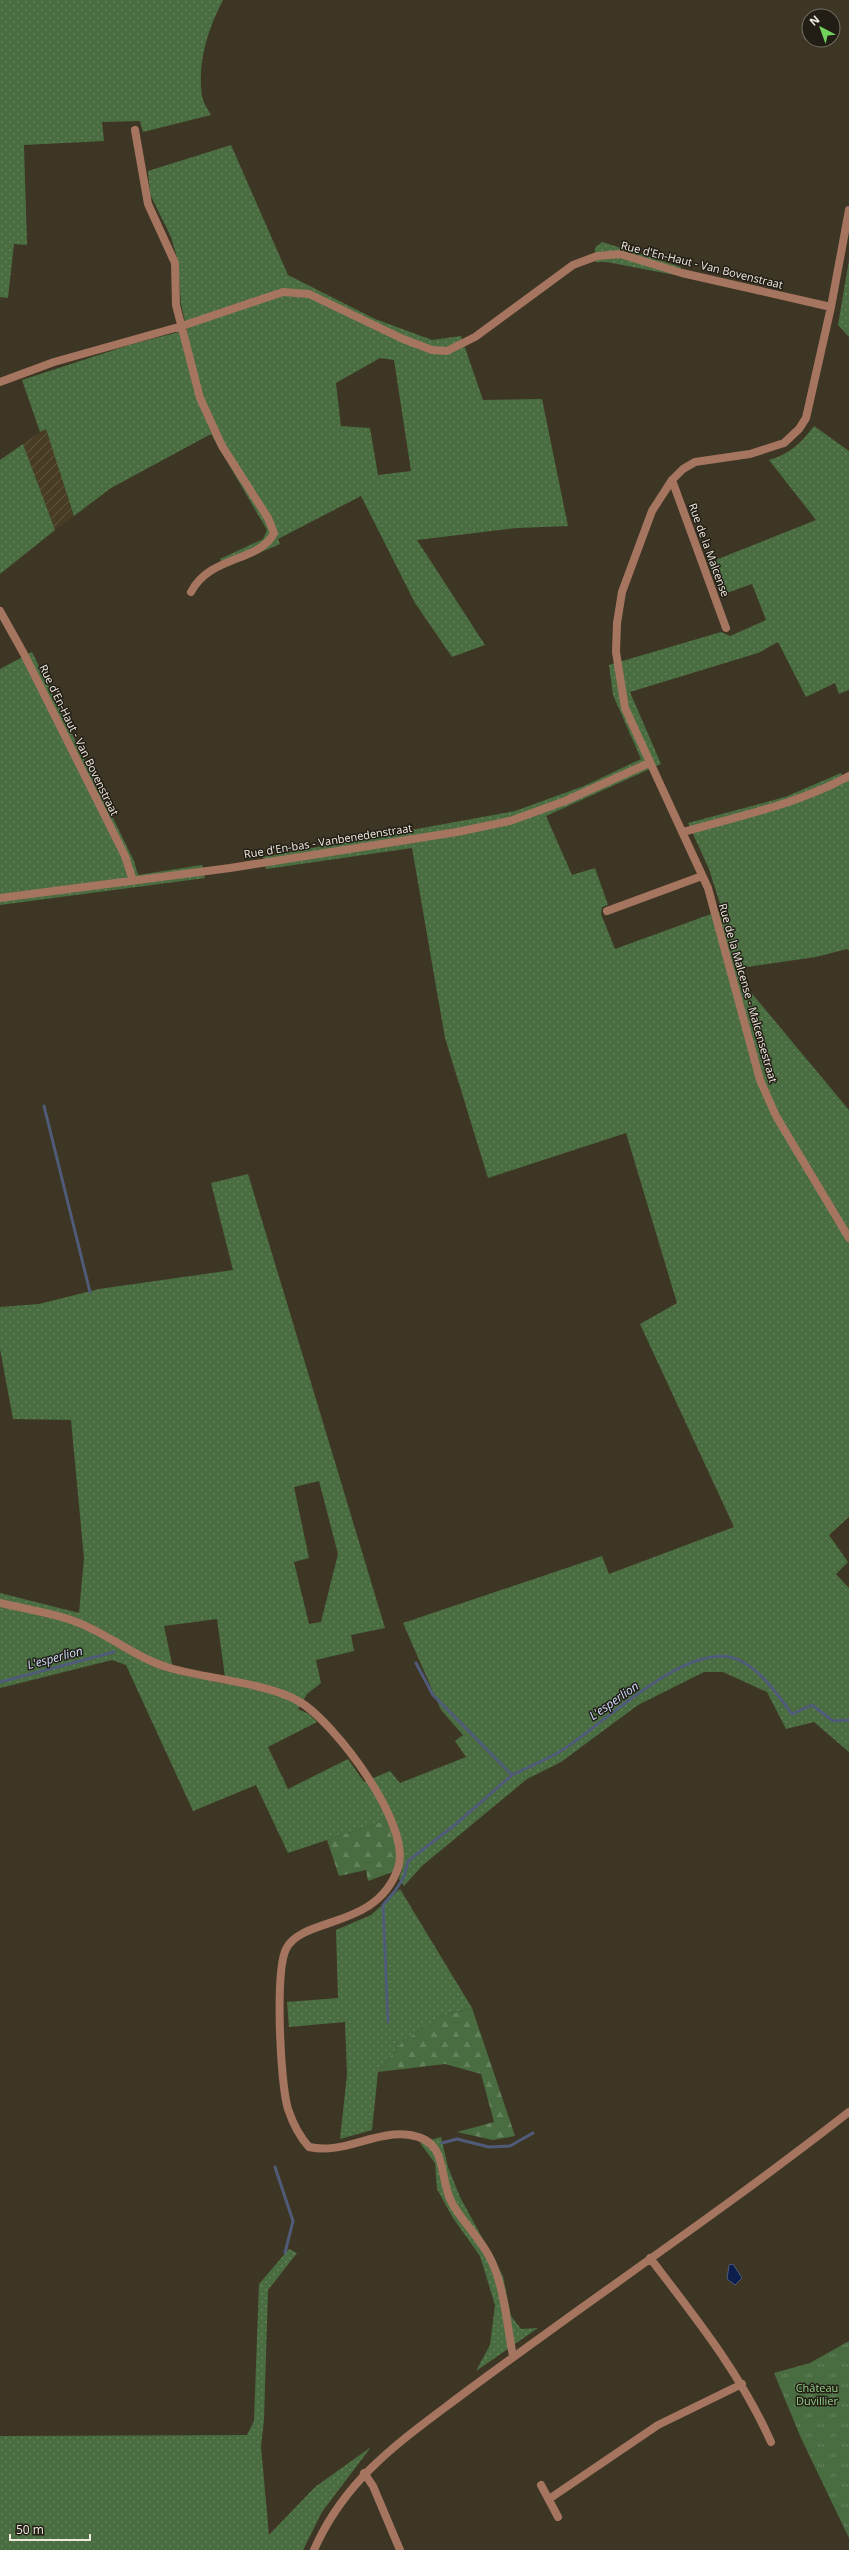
<svg xmlns="http://www.w3.org/2000/svg" width="849" height="2550" viewBox="0 0 849 2550" font-family="'Open Sans',sans-serif">
  <style>
    .industrial { fill: url(#industrial-furrows) }
    .grass { fill: url(#grass-dots); fill-rule: evenodd }
    .forest { fill: url(#forest-firs) }
    .park { fill: url(#park-tufts) }
    .water { fill: #0b1e4d; stroke: #505b79 }
    .lines { fill: none; stroke-linecap: round; stroke-linejoin: round }
    .stream { stroke: #505b79; stroke-width: 3 }
    .minor { stroke: #a57560; stroke-width: 8 }
    .labels { text-anchor: middle; stroke-width: 3; stroke-linejoin: round; paint-order: stroke }
    .street-label { font-size: 11px; fill: #f0eadf; stroke: #221e16 }
    .park-label { font-size: 11px; fill: #96d287; stroke: #221e16 }
    .water-label { font-size: 12px; font-style: italic; fill: #cdddfe; stroke: #221e16 }
  </style>
  <defs>
    <pattern id="industrial-furrows" width="10" height="10" patternUnits="userSpaceOnUse"><rect width="10" height="10" fill="#483c24"/><path d="M-1 1l2-2M0 10L10 0M9 11l2-2" fill="none" stroke="#635843"/></pattern>
    <pattern id="grass-dots" width="8" height="8" patternUnits="userSpaceOnUse"><rect width="8" height="8" fill="#496d40"/><path d="M2 2h.1M6 6h.1" fill="none" stroke="#64825b" stroke-width="1.8" stroke-linecap="round"/></pattern>
    <pattern id="forest-firs" width="22" height="20" patternUnits="userSpaceOnUse"><rect width="22" height="20" fill="#496d40"/><path d="M5 1l3.5 6h-7zM16 11l3.5 6h-7z" fill="#64825b"/></pattern>
    <pattern id="park-tufts" width="24" height="20" patternUnits="userSpaceOnUse"><rect width="24" height="20" fill="#496d40"/><path d="M3 7l-1-3M5 7V3M7 7l1-3M15 17l-1-3M17 17v-4M19 17l1-3" fill="none" stroke="#64825b"/></pattern>
  </defs>
  <rect width="100%" height="100%" fill="#3e3624"/>
  <path class="industrial" d="M46,428L74,516L55,530L23,444Z"/>
  <path class="grass" d="M0,0H223C208,29 197,62 202,96C203,102 208,110 211,115L143,132L140,121L102,122L104,141L24,145L27,245L14,244L8,298L0,297Z
    M231,145L288,275L375,319L432,340L461,336L483,400L542,399L568,526L517,528L417,540L485,645L452,657L415,603L361,496L278,539L280,544L224,568L220,559L263,539L267,530L211,434L111,488L74,516L46,429L40,432L22,380L132,344L187,330L181,304L178,261L171,237L150,194L148,171ZM380,358L394,360L411,471L378,475L370,428L341,426L336,383Z
    M602,242L681,267L680,276L607,262H595V248Z
    M849,260V337L838,325Z
    M814,426L849,451V690L839,694L835,683L806,697L778,642L758,653L630,692L661,764L546,816L572,875L595,868L608,905L602,907L601,914L615,949L722,910L709,869L688,823L785,797L841,773L845,781L849,780V951L847,949L816,957L740,968L744,984L849,1110V1517L829,1535L848,1562L836,1574L849,1588V1752L814,1722L786,1729L767,1692L723,1672H704L638,1705L561,1762L527,1779L422,1866L404,1886L399,1879L402,1869L395,1871L387,1820L288,1853L256,1785L193,1811L126,1665L112,1660L0,1688V1593L79,1613L84,1558L71,1420L13,1419L0,1349V1307L39,1304L99,1289L233,1270L211,1183L248,1174L385,1628L351,1635L354,1651L316,1660L321,1683L307,1694L298,1709L309,1714L317,1722L268,1747L288,1789L348,1759L364,1782L390,1771L400,1783L466,1757L455,1741L463,1735L441,1710L403,1623L602,1556L609,1574L734,1527L640,1324L677,1303L626,1133L488,1178L445,1038L412,848L266,869L263,857L515,811L584,786L641,759L613,695L609,665L721,632L730,636L766,620L752,584L721,595L708,563L816,520L769,460C790,454 801,443 814,426ZM319,1481L338,1554L321,1622L309,1624L294,1562L309,1558L294,1487ZM217,1619L226,1684L174,1673L164,1626Z
    M23,444L55,530L0,574V460Z
    M32,652L134,861L138,875L202,865L205,878L0,905V669Z
    M400,1889L472,2008L442,2016L403,2041L378,2072L372,2130L340,2139L347,2075L345,2022L289,2027L287,2002L338,1998L336,1930L371,1915Z
    M441,2137L448,2167L460,2197L503,2276L511,2316L521,2329L538,2328L476,2371L490,2345L495,2305L480,2256L453,2218L437,2189L435,2163L420,2143Z
    M289,2249L297,2253L268,2290L264,2419L261,2447L269,2535L315,2487L371,2447L322,2512L303,2550H0V2436L247,2435L254,2421L259,2284Z"/>
  <path class="forest" d="M387,1820L396,1854L395,1871L368,1881L366,1870L339,1876L327,1840Z
    M472,2008L515,2136L493,2140L457,2132L494,2122L481,2074L445,2064L378,2072L403,2041L442,2016Z"/>
  <path class="park" d="M849,2341V2538L801,2438L774,2373L810,2363Z"/>
  <path class="water" d="M733,2264L742,2278L735,2285L727,2279L729,2265Z"/>
  <g class="lines">
    <path class="stream" d="M44,1106L90,1292
      M416,1663L433,1695L512,1775C528,1767 546,1760 561,1751C602,1726 689,1637 739,1660C763,1672 776,1693 792,1714L812,1705L833,1721L849,1720
      M0,1682L114,1652
      M388,2022L383,1905L395,1891L404,1877L408,1861L456,1824L512,1775
      M442,2143L457,2139L489,2147L510,2146L533,2133
      M275,2167L293,2221L285,2253"/>
    <path class="minor" d="M135,130L148,204L175,263L176,305L200,398L222,446L268,518L274,533C260,562 210,555 191,592
      M849,210L831,307L806,418L799,429L784,443L750,454L695,462L683,469L672,480L652,511L622,592L617,623L616,652L625,708L708,888L760,1080L776,1116L849,1238
      M0,382L54,362L182,326L283,292L309,294L403,339L432,350L447,351L475,337L573,265L597,256L620,254L682,273L831,307
      M672,480L726,628
      M0,611L24,654L125,856L133,881
      M683,832C739,816 798,804 849,776
      M0,898L230,868L457,832L510,821L565,801L649,763
      M607,911L702,876
      M0,1603C29,1610 61,1614 88,1627C116,1640 141,1660 170,1668C207,1679 269,1683 300,1702C335,1723 413,1826 398,1868C377,1930 302,1916 286,1949C275,1972 280,2083 288,2109C293,2124 299,2136 309,2147C343,2155 375,2130 410,2135C449,2141 438,2175 451,2201C462,2223 482,2239 492,2262C505,2291 507,2326 513,2356
      M650,2258C695,2317 741,2374 771,2442
      M364,2473L373,2486L400,2550
      M541,2485L558,2517
      M549,2499L658,2425L742,2384
      M314,2550C345,2479 399,2442 459,2397C499,2367 540,2338 580,2309C671,2244 762,2180 849,2112"/>
  </g>
  <g class="labels">
    <g class="street-label">
      <text transform="translate(702 265) rotate(14)" y="4">Rue d'En-Haut - Van Bovenstraat</text>
      <text transform="translate(709 550) rotate(70)" y="4">Rue de la Malcense</text>
      <text transform="translate(79 740) rotate(64)" y="4">Rue d'En-Haut - Van Bovenstraat</text>
      <text transform="translate(328 841) rotate(-9)" y="4">Rue d'En-bas - Vanbenedenstraat</text>
      <text transform="translate(748 993) rotate(74)" y="4">Rue de la Malcense - Malcensestraat</text>
    </g>
    <g class="park-label">
      <text x="817" y="2392">Château<tspan x="817" dy="13">Duvillier</tspan></text>
    </g>
    <g class="water-label">
      <text transform="translate(55 1658) rotate(-15)" y="4">L'esperlion</text>
      <text transform="translate(614 1701) rotate(-35)" y="4">L'esperlion</text>
    </g>
  </g>
  <g transform="translate(821 28) rotate(319)"><circle r="19" fill="#221e16" stroke="#747066"/>
  <path d="M0-3L7 15L0 10L-7 15Z" fill="#71d25e"/>
  <text y="-6" font-size="11" font-weight="bold" text-anchor="middle" fill="#f0eadf">N</text>
  </g>
  <path d="M10 2534v6h80v-6" fill="none" stroke="#f0eadf" stroke-width="2"/>
  <text x="16" y="2534" font-size="12" fill="#f0eadf" stroke="#221e16" stroke-width="3" paint-order="stroke">50 m</text>
</svg>
